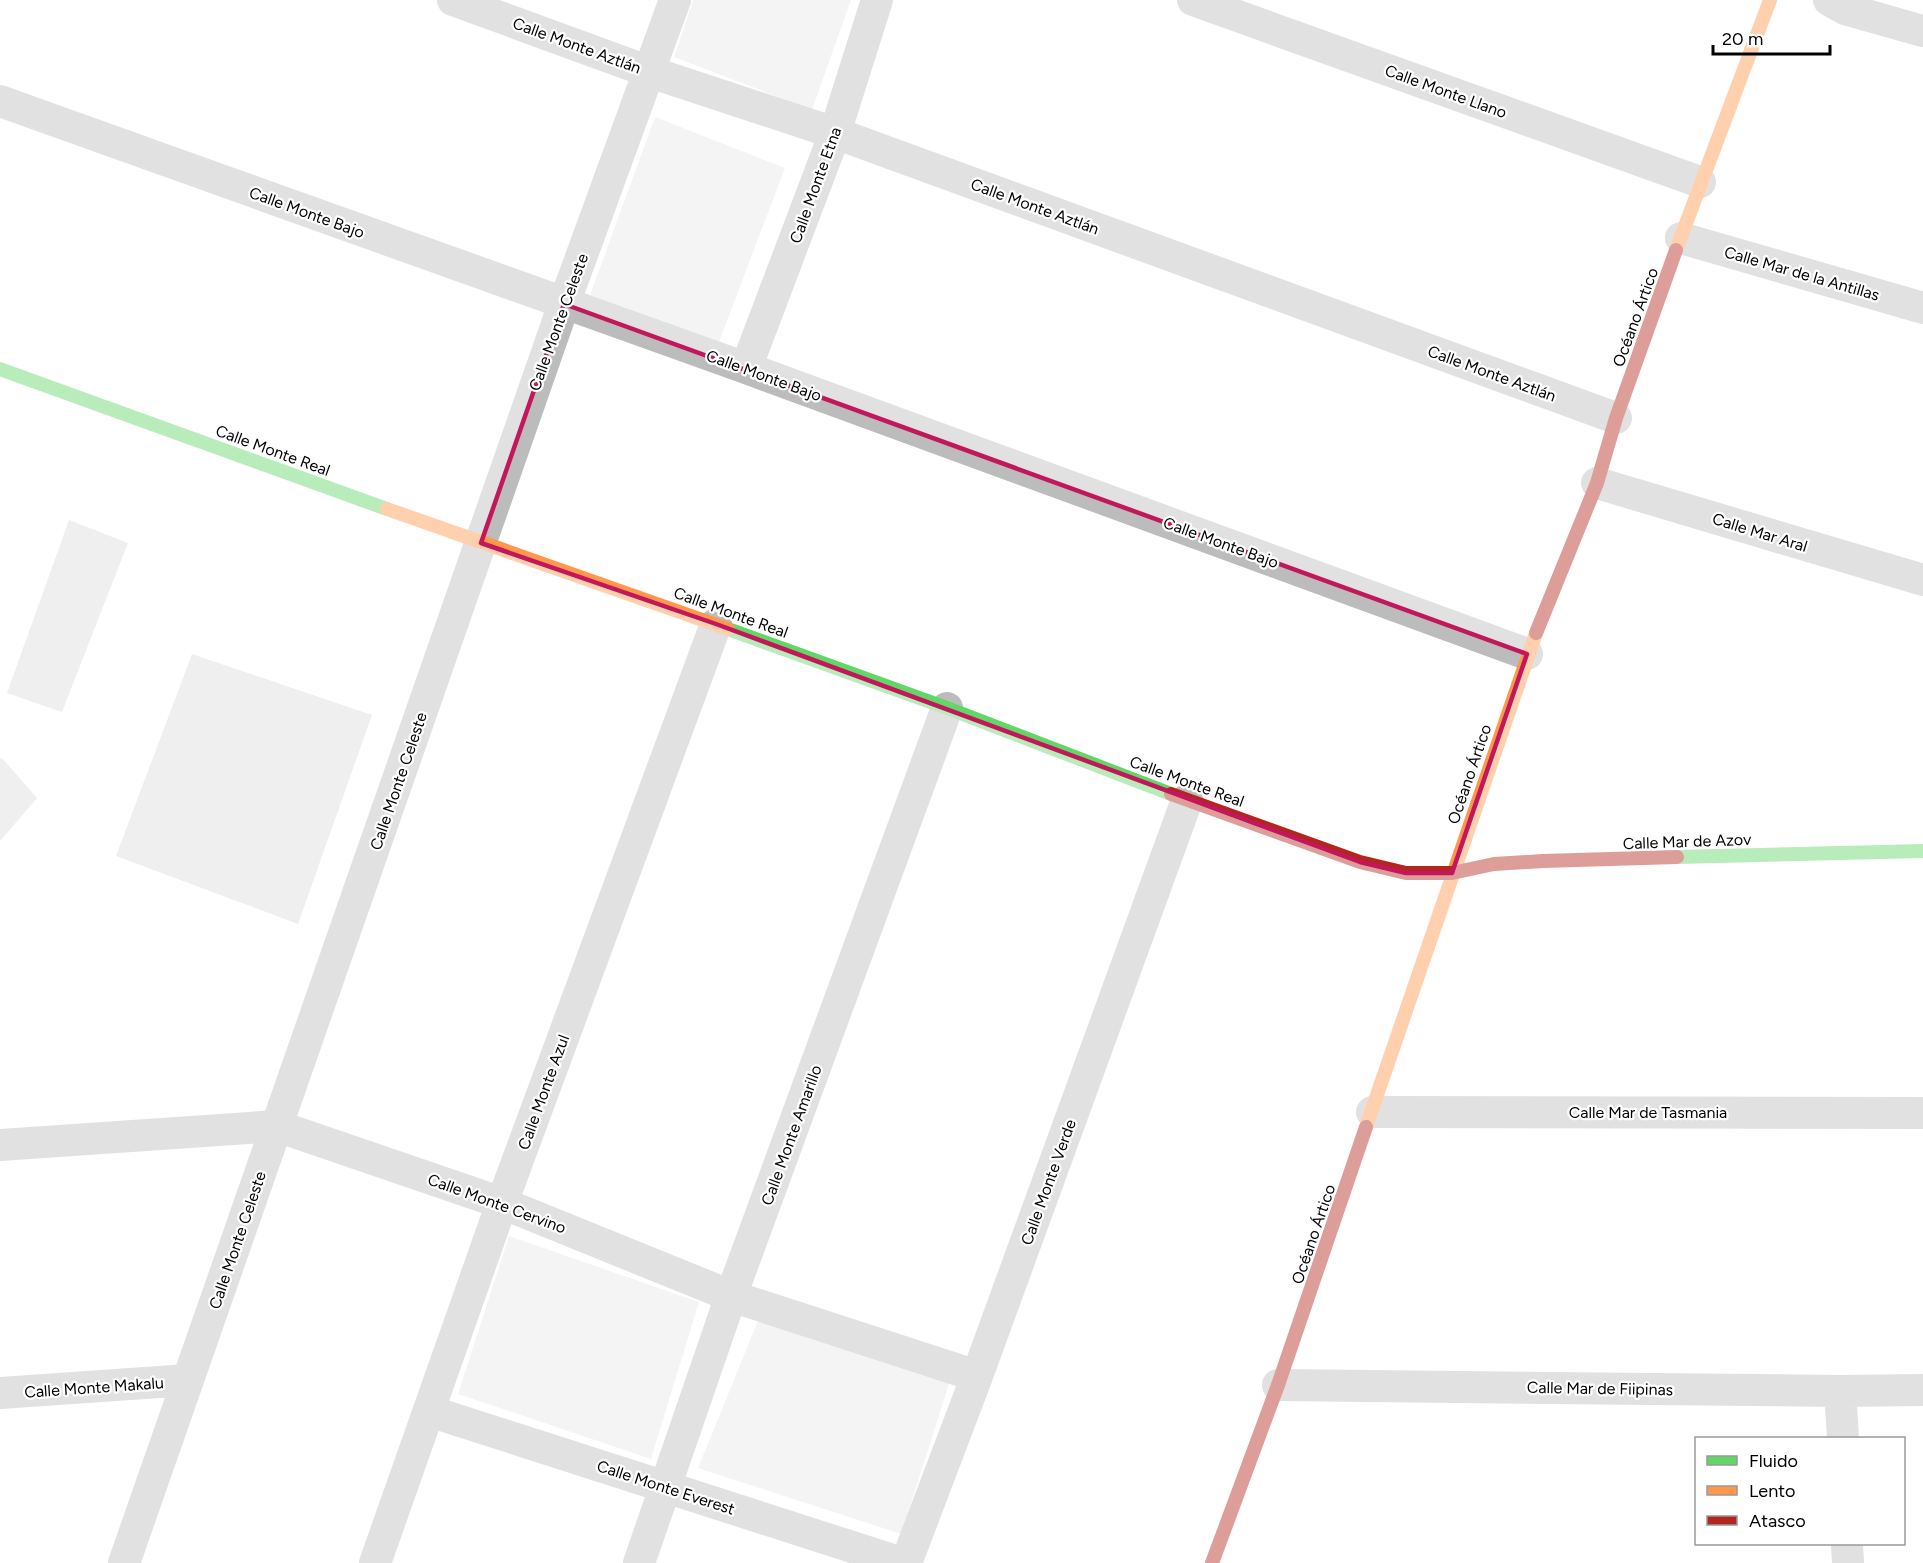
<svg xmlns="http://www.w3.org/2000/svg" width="1923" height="1563" viewBox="0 0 1923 1563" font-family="Figtree,sans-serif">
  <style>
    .green { fill: #e7e7e7 }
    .building { fill: #dbdbdb }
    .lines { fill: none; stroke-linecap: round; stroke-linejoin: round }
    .street { stroke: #bcbcbc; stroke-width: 32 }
    .fast { stroke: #63d668; stroke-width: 14 }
    .slow { stroke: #ff974d; stroke-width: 14 }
    .jam { stroke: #b3261e; stroke-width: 14 }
    .marked { fill: none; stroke: #c2185b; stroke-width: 4.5; stroke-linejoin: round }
    .labels { text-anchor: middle; stroke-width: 4.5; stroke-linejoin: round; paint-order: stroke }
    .street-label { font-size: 16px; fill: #000; stroke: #fff }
  </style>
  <rect width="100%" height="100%" fill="#fff"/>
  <path class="green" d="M693,0H851L812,110L674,57Z
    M655,117L785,168L719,342L590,295Z
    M509,1236L699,1302L651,1459L458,1394Z
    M762,1311L951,1378L901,1534L698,1468Z"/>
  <path class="building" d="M69,520L128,543L62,712L7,693Z
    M192,654L372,715L298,924L116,856Z
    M2,758L37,798L0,841V759Z"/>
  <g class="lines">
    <path class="street" d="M453,0L650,72L835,133L1616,418
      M1193,0L1700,182
      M1829,0L1845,9L1923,31
      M0,101L746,368L1527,654
      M1681,238L1923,308
      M746,368L835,133L877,0
      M1597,483L1923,580
      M1372,1112L1923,1113
      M0,1145L277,1126L502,1203L731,1296L977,1376
      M1278,1385L1840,1391L1923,1390
      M1840,1391L1843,1438
      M0,1393L188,1380
      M429,1411L902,1563
      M1847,1544L1848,1563
      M124,1563L564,304L675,0
      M375,1563L502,1203L716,624
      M639,1563L731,1296L947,708
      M906,1563L977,1376L1187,800"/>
    <path class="fast" d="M0,369L387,509
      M728,629L947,708L1171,794
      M1677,857L1923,851"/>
    <path class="slow" d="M1676,250L1770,0
      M387,509L728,629
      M1366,1127L1536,633"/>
    <path class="jam" d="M1536,633L1597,483L1616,418L1676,250
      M1171,794L1360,862L1406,873H1452L1494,864L1543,861L1677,857
      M1212,1563L1278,1385L1366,1127"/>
  </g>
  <path d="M0 0H1923V1563H0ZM564,304L1527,654L1452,873H1406L1360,862L716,624L481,543Z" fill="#fff" fill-opacity=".55" fill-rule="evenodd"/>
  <path class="marked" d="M564,304L1527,654L1452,873H1406L1360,862L716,624L481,543Z"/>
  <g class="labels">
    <g class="street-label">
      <text transform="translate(577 45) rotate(20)" y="6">Calle Monte Aztlán</text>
      <text transform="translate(1446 91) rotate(20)" y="6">Calle Monte Llano</text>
      <text transform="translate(815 185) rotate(-70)" y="6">Calle Monte Etna</text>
      <text transform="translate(1035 206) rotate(20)" y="6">Calle Monte Aztlán</text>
      <text transform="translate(307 212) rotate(20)" y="6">Calle Monte Bajo</text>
      <text transform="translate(1802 273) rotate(16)" y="6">Calle Mar de la Antillas</text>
      <text transform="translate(1635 317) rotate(-70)" y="6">Océano Ártico</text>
      <text transform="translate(558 322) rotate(-70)" y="6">Calle Monte Celeste</text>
      <text transform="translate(1492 373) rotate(20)" y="6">Calle Monte Aztlán</text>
      <text transform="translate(764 375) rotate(20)" y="6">Calle Monte Bajo</text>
      <text transform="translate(273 450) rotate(20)" y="6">Calle Monte Real</text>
      <text transform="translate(1760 532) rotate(17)" y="6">Calle Mar Aral</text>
      <text transform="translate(1221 542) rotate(20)" y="6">Calle Monte Bajo</text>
      <text transform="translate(731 612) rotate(20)" y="6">Calle Monte Real</text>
      <text transform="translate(1469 774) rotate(-71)" y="6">Océano Ártico</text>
      <text transform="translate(398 781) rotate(-71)" y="6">Calle Monte Celeste</text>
      <text transform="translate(1187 781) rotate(20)" y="6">Calle Monte Real</text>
      <text transform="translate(1687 841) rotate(-2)" y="6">Calle Mar de Azov</text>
      <text transform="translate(543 1092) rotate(-70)" y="6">Calle Monte Azul</text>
      <text x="1648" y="1118">Calle Mar de Tasmania</text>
      <text transform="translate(791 1135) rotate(-70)" y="6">Calle Monte Amarillo</text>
      <text transform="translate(1048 1182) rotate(-70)" y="6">Calle Monte Verde</text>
      <text transform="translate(497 1203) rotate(20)" y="6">Calle Monte Cervino</text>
      <text transform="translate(1313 1234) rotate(-71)" y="6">Océano Ártico</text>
      <text transform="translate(237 1240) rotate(-71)" y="6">Calle Monte Celeste</text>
      <text transform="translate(94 1387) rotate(-4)" y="6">Calle Monte Makalu</text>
      <text transform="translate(1600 1388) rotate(1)" y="6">Calle Mar de Fiipinas</text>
      <text transform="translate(666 1487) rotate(18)" y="6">Calle Monte Everest</text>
    </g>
  </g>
  <rect x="1695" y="1437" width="210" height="108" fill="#ffffff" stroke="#999999" stroke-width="1.5"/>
  <rect x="1707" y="1456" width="30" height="9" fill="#63d668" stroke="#999999" stroke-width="1.5"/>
  <text x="1749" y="1467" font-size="18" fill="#000000">Fluido</text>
  <rect x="1707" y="1486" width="30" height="9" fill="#ff974d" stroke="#999999" stroke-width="1.5"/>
  <text x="1749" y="1497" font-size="18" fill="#000000">Lento</text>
  <rect x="1707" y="1516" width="30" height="9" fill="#b3261e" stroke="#999999" stroke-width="1.5"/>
  <text x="1749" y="1527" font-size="18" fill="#000000">Atasco</text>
  <path d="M1713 45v9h117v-9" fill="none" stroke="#000000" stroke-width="3"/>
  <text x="1722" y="45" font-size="18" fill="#000000" stroke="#ffffff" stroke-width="4.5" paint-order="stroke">20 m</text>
</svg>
